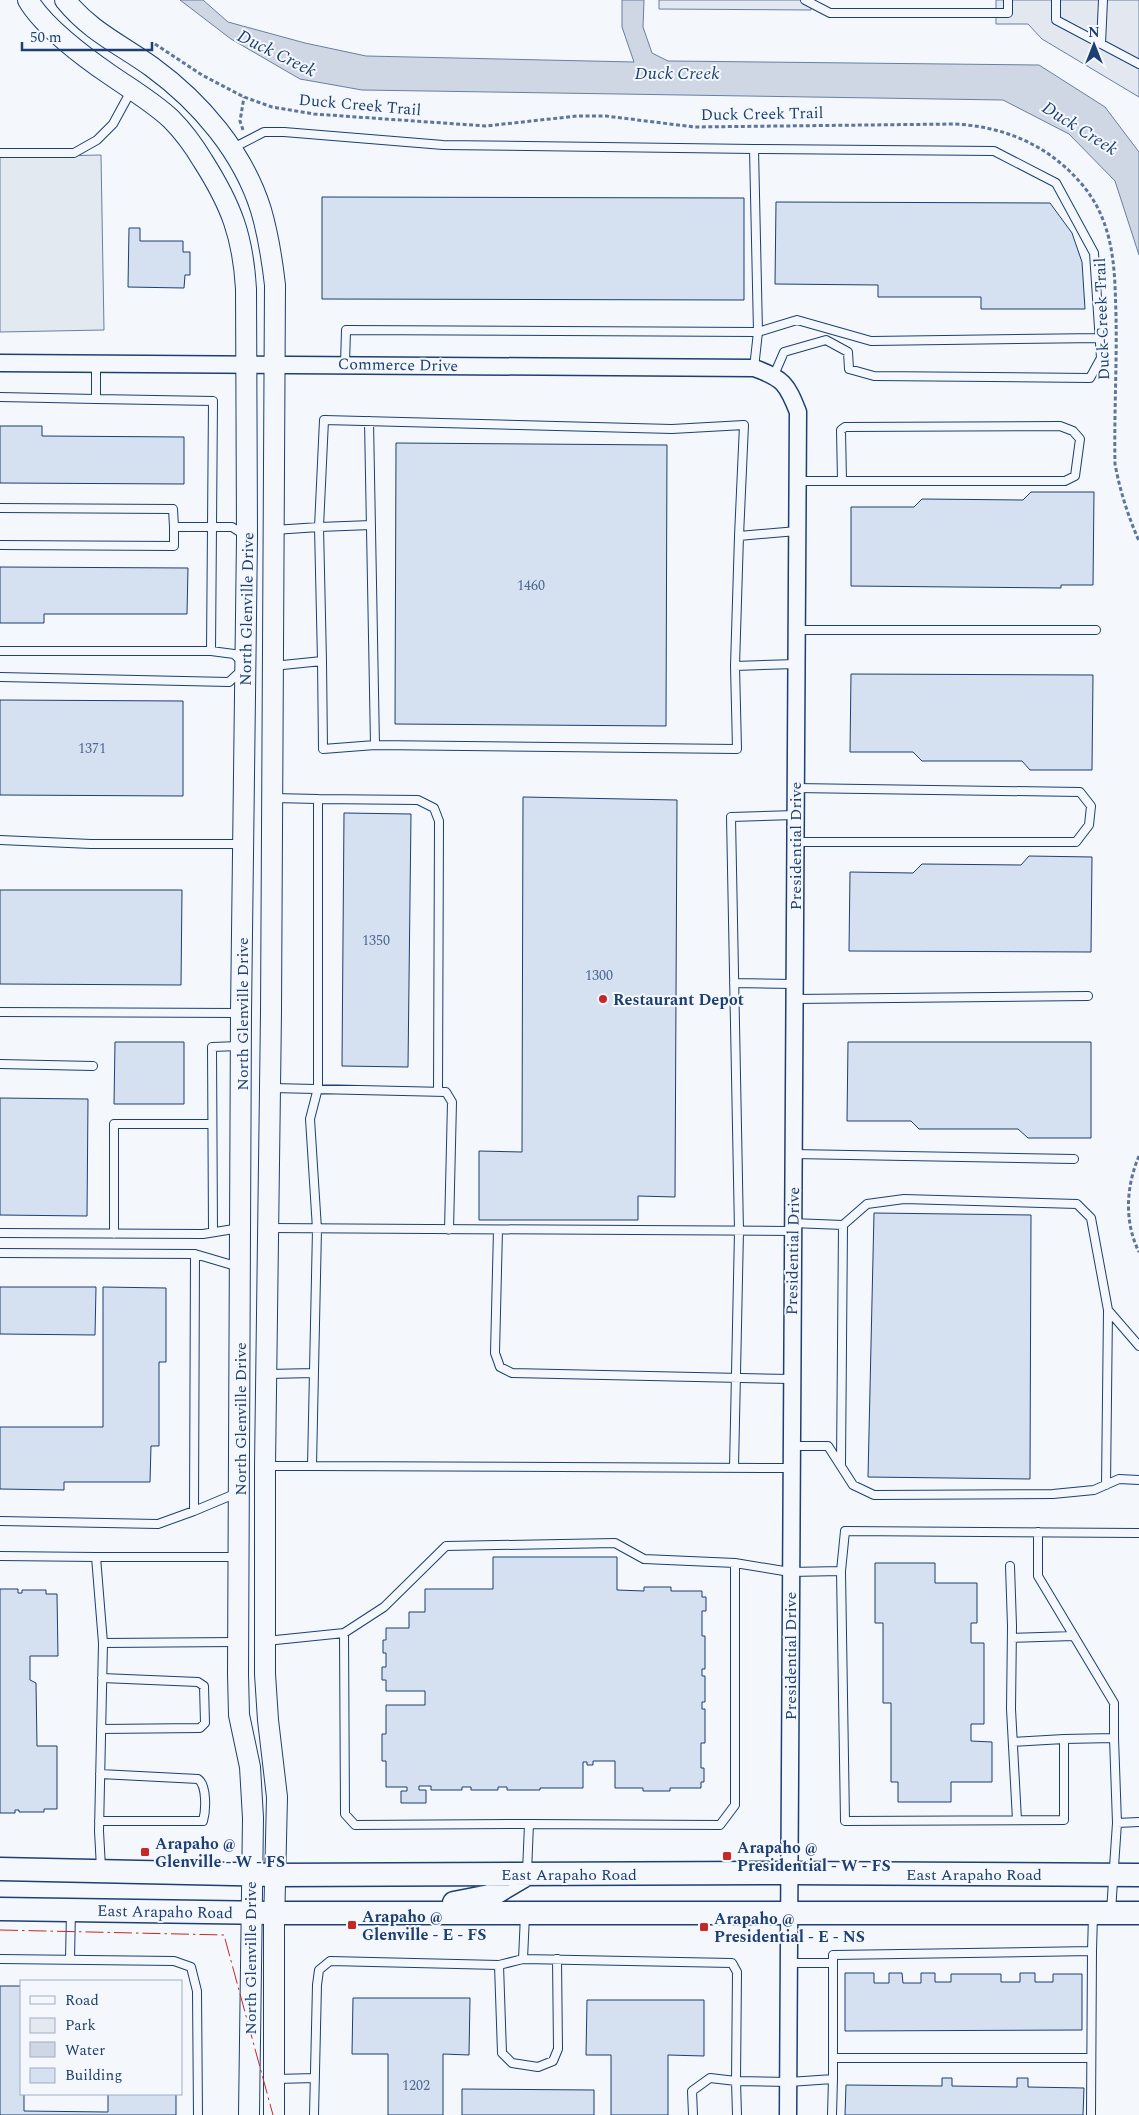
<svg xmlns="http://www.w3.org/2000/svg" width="1139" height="2115" viewBox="0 0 1139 2115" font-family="Spectral,serif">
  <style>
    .green { fill: #e3e9f0; stroke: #687fa3 }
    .parking { fill: #e3e8f0; stroke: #687fa3 }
    .water { fill: #cfd7e4; stroke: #687fa3 }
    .building { fill: #d5e0f0; stroke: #1d3f73 }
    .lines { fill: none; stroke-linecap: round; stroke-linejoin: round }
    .service-casing { stroke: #1d3f73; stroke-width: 10 }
    .minor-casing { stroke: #1d3f73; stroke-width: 19 }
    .tertiary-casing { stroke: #1d3f73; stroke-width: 22 }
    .secondary-casing { stroke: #1d3f73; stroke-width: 25 }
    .path { stroke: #5e769c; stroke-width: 3; stroke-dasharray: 4 2.5; stroke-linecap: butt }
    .service { stroke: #f4f7fb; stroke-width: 8 }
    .minor { stroke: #f4f7fb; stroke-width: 16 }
    .tertiary { stroke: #f4f7fb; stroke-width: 20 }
    .secondary { stroke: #f4f7fb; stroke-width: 22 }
    .power { stroke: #c62828; stroke-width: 1; stroke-dasharray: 18 4 2.5 4; stroke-linecap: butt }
    .poi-dot { fill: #c62828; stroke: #f4f7fb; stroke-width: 2 }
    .labels { text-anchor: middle; stroke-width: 4; stroke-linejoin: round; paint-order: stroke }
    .number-label { font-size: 14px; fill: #4b6792 }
    .street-label { font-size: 16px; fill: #1d3f73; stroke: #f4f7fb }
    .poi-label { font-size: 16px; font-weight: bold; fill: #1d3f73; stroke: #f4f7fb; text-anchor: start }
    .water-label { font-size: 18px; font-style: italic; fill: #1d3f73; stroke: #f4f7fb }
  </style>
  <rect width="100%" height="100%" fill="#f4f7fb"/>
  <path class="green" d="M101,155L104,330L0,332V157Z"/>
  <path class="parking" d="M659,0H811V10L659,9Z
    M996,0H1139V97L1042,39L1028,24H996Z"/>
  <path class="water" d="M180,0H203L228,22L305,43L366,56L634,62L622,27V0H644L643,27L652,53L668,61L1039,65L1105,107L1139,152V255L1115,181L1069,134L1003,100L362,90L300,79L231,39Z"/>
  <path class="building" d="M322,197L744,198V300L322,299Z
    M776,202L1050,203L1072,233L1082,262L1085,309H981V297H878V285L775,284Z
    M129,228H140V241H183V252H190V275H185L184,288L128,287Z
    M0,426H42V436L184,437V484L0,483Z
    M396,443L667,445L666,726L395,724Z
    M1031,492H1094L1093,585H1061V588L851,586V507H914L922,499L1023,500Z
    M0,567L188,568L187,614H44V623H0Z
    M851,674L1093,675L1092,770H1030L1022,761H922L913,752H850Z
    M0,700L183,701V796L0,795Z
    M523,797L677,800L675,1197L638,1196V1220H479V1151L522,1152Z
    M344,813L411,814L408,1067L342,1066Z
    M1029,856L1092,857L1091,952L849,951L850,872L913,873L922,864L1021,865Z
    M0,890H182L181,985L0,984Z
    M115,1042H184V1104H114Z
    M848,1042H1091V1138H1028L1018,1129H919L911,1121H847Z
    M0,1098L88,1099L87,1216L0,1215Z
    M874,1213L1031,1215L1030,1479L868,1477Z
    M0,1287H96L95,1335L0,1334Z
    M103,1287L166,1288V1362H159V1446H151L150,1482H64V1490L0,1489V1427H103Z
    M493,1557H617V1590L644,1591V1587H671V1591H702V1597H706V1611H702V1636H705V1669H702V1676H705V1702H702V1709H705V1743H701V1768H704V1782H701V1788H670V1791H643V1788H615V1761H593V1765H587V1762H583V1788H540V1790H507V1787H498V1790H471V1787H462V1790H431V1786H419V1790H426V1803H401V1791H407V1787H386V1761H382V1734H386V1705H425V1691H386V1680H382V1667H386V1653H383V1640H386V1628H409V1612H425V1589H493Z
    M875,1563H935V1583H977V1623H971V1643H984V1724H971V1741L992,1742V1782H951V1802H898V1782H891V1703H883V1623H875Z
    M0,1589H18V1593H22V1590H46V1594H57L58,1656H30V1680L36,1683L37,1746H57V1809H44V1812H19V1810H15V1813H0Z
    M845,1973H874V1983H889V1973H902L903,1983H921V1973H935V1982H951V1974H1001V1982H1020V1973H1035V1982H1053V1974H1082V2030L845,2031Z
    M0,1986H21V2094H24V2111L108,2112V2094H176V2115H0Z
    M353,1998H470L469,2055L443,2054V2115H388V2054H352Z
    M587,2000H704V2056L668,2055V2115H611V2055H586Z
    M942,2078H952V2086L1017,2087V2078H1028V2087L1084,2088L1083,2115H845L846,2085L942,2086Z
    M462,2089L594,2090V2115H462Z"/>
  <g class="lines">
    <g class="service-casing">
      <path id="service" d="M805,0L830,13H1008V0
        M1056,0V20L1139,64
        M1101,44L1103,0
        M233,148L264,132H284L443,145L754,149
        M0,153H74L97,140L113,124L131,91
        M96,363V399L213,401L211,651
        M345,364L346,330L758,332L797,320L871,341L1100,338
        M754,368L758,332L754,149L994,151L1056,183L1094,253L1101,358L1090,378L874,376L849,369L848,352L826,340L784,352L774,375
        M0,397L96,399
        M369,421L375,745
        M797,481H1065L1075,476L1080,439L1073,431L1060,426L845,427L841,430L842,481
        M0,508L173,509L174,527
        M371,525L319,527L324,420L672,429L744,425L739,536L797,531
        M274,530L319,527L322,661
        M0,545L174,546V527H232L246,536
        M796,630H1096
        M0,651H211L234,654L242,662
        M273,666L322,661L323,749L375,745L737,749L735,666L796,664
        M735,666L739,536
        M0,677L229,682L242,670
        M318,799L418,800L434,808L439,821L438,1092
        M0,840L91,844H243
        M795,842H1076L1089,825L1091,806L1080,792L795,788
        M734,983L794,984
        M794,999L1088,996
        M0,1012L240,1013
        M0,1064L93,1066
        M272,1088L446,1092L452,1102L449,1230
        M793,1154L1074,1159
        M792,1223L843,1225L867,1204L904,1199L1077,1204L1091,1218L1108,1310L1139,1346
        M269,1228L792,1231
        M498,1230L495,1353L500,1367L512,1373L791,1379
        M213,1232L212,1047L239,1046
        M0,1233L203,1234L240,1228
        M114,1234V1124H212
        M0,1253L195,1254L239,1267
        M195,1254L194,1511L237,1493
        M268,1374L314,1373
        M791,1446H828L853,1485L874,1495L1053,1494L1094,1490L1119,1479L1139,1480
        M841,1464L843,1225
        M267,1466H312L317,1229L310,1119L318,1088V799L273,798
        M312,1466L791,1468
        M734,1468L739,1231L731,817L795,815
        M1106,1485L1108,1310
        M0,1521L158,1524L194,1511
        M1038,1532V1576L1114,1703V1738
        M0,1556L96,1557L103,1643L99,1831L101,1868
        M96,1557H237
        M1010,1566L1012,1626L1011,1709L1017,1820
        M841,1571L845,1531L1139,1533
        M344,1633L345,1814L355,1825L529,1824L527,1872
        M1012,1638L1074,1636
        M266,1641L344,1633L384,1607L446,1546L615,1543L644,1559L735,1563L790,1572L841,1571L845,1821L1064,1820V1739L1114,1738L1117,1823L1111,1911
        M103,1643L236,1642
        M101,1729L200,1728L205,1723L204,1686L198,1682L102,1678
        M1013,1742L1064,1739
        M99,1821H203C206,1811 207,1785 198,1779L100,1774
        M1117,1823L1139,1822
        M529,1824L720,1825L735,1805V1563
        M0,1959L174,1961L191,1967L197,1991L198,2115
        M70,1959L71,1911
        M523,1959L732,1963L737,1972L736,2081L789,2082L833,2079V1955L1092,1951L1093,1915
        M790,1963H833
        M499,1965L502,2053L512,2063L538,2067L553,2061L558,2049L557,1959
        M833,2058H1091
        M276,2079L315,2078
        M314,2115L317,1985L319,1970L330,1961L499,1965L523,1959L525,1915
        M693,2115L692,2091L710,2078L736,2081L737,2115
        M832,2115L833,2079
        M1091,2115L1092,1951"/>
    </g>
    <g class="minor-casing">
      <path id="minor" d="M0,363L754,368C783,378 787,384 798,412L788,2115"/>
    </g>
    <g class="tertiary-casing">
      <path id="tertiary" d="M28,0C43,26 84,57 109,74C129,88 153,102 171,119C183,131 194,146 203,161C231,205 243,236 246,289L247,537L241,1013L238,1674L239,1715L250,1767L253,1818L249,2115
        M65,0C91,32 120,44 152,67C200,102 243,152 261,210C268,234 272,259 275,285L271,1012L265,1466V1674L268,1720L277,1797L274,1926V2115"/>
    </g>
    <g class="secondary-casing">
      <path id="secondary" d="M0,1869L276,1875L789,1873L1139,1875
        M454,1903L490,1896L527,1874
        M0,1909L274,1913H1139"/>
    </g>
    <path class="path" d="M155,44L202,75L244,97L272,107L314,114L486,126L577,116H606L694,127L955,124C990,126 1021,135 1050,155C1071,170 1091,191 1101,215C1115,247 1115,281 1116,316C1117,365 1114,414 1115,464C1120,491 1128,516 1139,541
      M243,130L240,121L244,97
      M1139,1156C1126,1186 1124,1222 1139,1252"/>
    <use href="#service" class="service"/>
    <use href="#minor" class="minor"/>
    <use href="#tertiary" class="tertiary"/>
    <use href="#secondary" class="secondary"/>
    <path class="power" d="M0,1930L224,1935L273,2115"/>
  </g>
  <g class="poi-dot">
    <circle cx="603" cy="999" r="5"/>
    <rect x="140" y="1847" width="10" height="10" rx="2.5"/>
    <rect x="722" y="1851" width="10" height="10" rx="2.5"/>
    <rect x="347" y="1920" width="10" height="10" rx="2.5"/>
    <rect x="699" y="1922" width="10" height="10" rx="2.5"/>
  </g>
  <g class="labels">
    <g class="number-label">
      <text x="531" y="590">1460</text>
      <text x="92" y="753">1371</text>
      <text x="376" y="945">1350</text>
      <text x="599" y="980">1300</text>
      <text x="416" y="2090">1202</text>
    </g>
    <g class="street-label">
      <text transform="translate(360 104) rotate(5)" y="6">Duck Creek Trail</text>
      <text transform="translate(762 113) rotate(-1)" y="6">Duck Creek Trail</text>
      <text transform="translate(1101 319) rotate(-92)" y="6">Duck Creek Trail</text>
      <text transform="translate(398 364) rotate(1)" y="6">Commerce Drive</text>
      <text transform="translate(246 609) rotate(-89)" y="6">North Glenville Drive</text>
      <text transform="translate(795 846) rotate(-90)" y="6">Presidential Drive</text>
      <text transform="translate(242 1014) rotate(-90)" y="6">North Glenville Drive</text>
      <text transform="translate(792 1251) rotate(-89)" y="6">Presidential Drive</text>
      <text transform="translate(240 1419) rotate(-90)" y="6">North Glenville Drive</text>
      <text transform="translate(790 1656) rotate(-90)" y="6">Presidential Drive</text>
      <text x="569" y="1880">East Arapaho Road</text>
      <text x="974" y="1880">East Arapaho Road</text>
      <text transform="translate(165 1911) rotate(1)" y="6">East Arapaho Road</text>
      <text transform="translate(250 1958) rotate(-90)" y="6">North Glenville Drive</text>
    </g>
    <g class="poi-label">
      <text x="613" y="1005">Restaurant Depot</text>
      <text x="155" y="1849">Arapaho @<tspan x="155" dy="18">Glenville - W - FS</tspan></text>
      <text x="737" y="1853">Arapaho @<tspan x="737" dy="18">Presidential - W - FS</tspan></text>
      <text x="362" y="1922">Arapaho @<tspan x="362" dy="18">Glenville - E - FS</tspan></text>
      <text x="714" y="1924">Arapaho @<tspan x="714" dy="18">Presidential - E - NS</tspan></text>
    </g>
    <g class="water-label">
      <text transform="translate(277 53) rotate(26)" y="6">Duck Creek</text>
      <text x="677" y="79">Duck Creek</text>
      <text transform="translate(1080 128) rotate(32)" y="6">Duck Creek</text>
    </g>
  </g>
  <rect x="20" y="1980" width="162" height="115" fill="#f4f7fb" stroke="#9eadc5"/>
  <rect x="30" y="1996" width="25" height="8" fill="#f4f7fb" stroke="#9eadc5"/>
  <text x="65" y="2005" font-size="15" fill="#1d3f73">Road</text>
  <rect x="30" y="2018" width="25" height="15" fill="#e3e9f0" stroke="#9eadc5"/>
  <text x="65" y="2030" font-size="15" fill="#1d3f73">Park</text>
  <rect x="30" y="2042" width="25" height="15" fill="#cfd7e4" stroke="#9eadc5"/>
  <text x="65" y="2055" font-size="15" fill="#1d3f73">Water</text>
  <rect x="30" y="2068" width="25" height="15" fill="#d5e0f0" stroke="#9eadc5"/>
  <text x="65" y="2080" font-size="15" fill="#1d3f73">Building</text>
  <g transform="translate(1094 45)" stroke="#f4f7fb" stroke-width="4" paint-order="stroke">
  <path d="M0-4L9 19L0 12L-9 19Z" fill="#1d3f73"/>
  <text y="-8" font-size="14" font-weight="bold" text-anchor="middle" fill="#1d3f73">N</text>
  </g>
  <path d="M22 42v8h130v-8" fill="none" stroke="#1d3f73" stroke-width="2.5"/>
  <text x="30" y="42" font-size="15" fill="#1d3f73" stroke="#f4f7fb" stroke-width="4" paint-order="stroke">50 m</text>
</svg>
